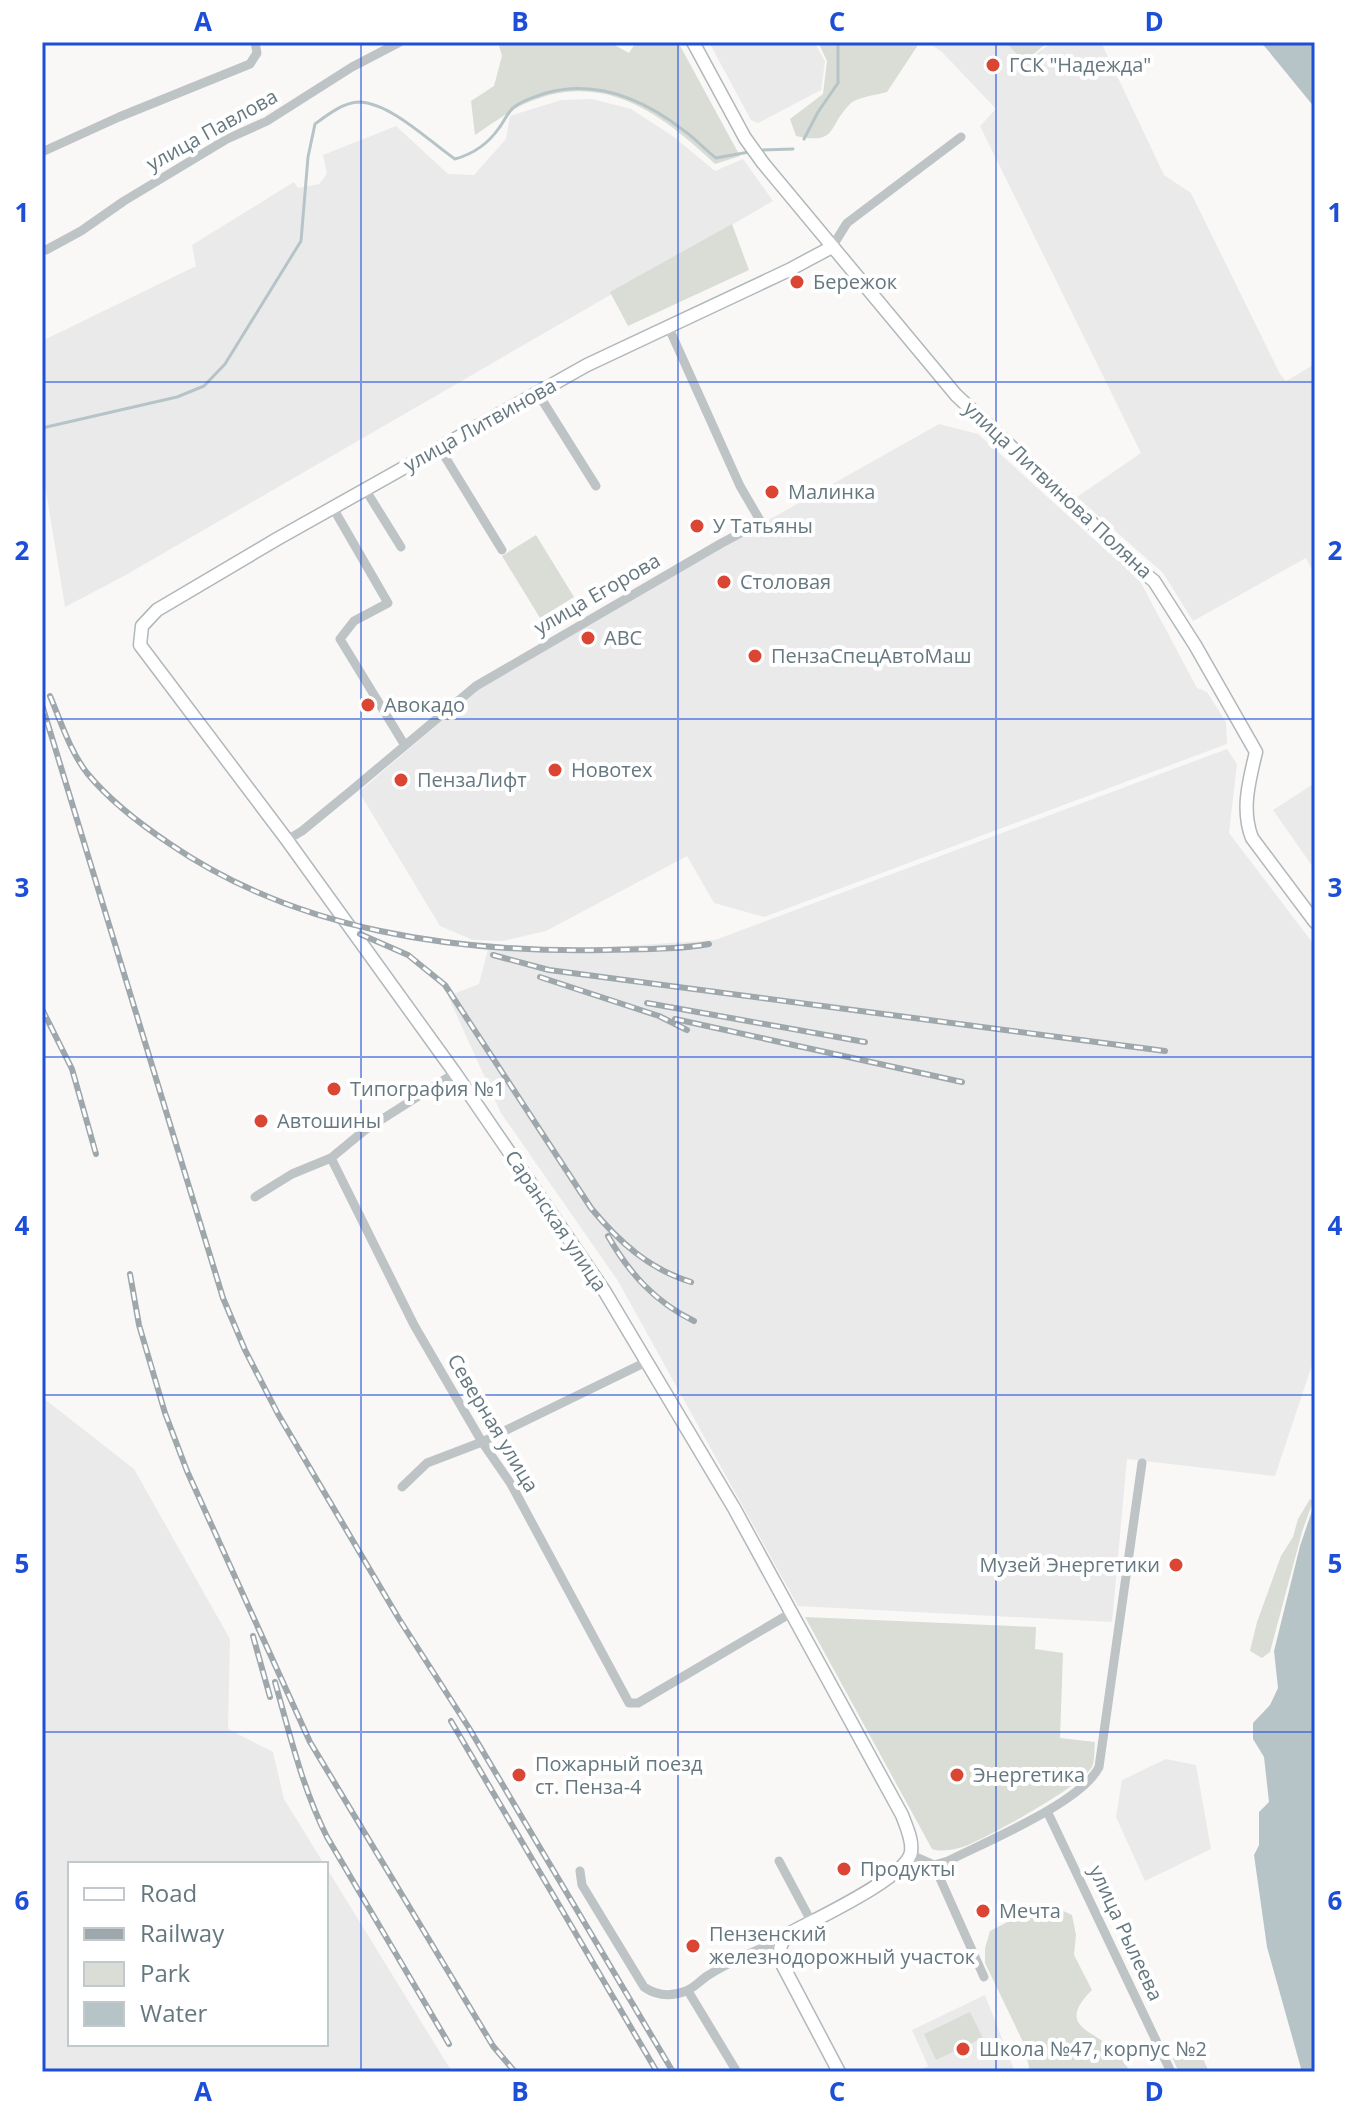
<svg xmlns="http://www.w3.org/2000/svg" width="1357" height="2114" viewBox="0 0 1357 2114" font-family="'Open Sans',sans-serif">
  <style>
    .built { fill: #eaeaea }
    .green { fill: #d9ddd6 }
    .water { fill: #b7c4c7 }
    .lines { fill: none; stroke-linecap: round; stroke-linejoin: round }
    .stream { stroke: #b7c4c7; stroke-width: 3 }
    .secondary-casing { stroke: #b0b8bb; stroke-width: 15 }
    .minor { stroke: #bec4c6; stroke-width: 9 }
    .secondary { stroke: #fff; stroke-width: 12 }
    .rail-casing { stroke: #9ea7ab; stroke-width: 6 }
    .rail { stroke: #fff; stroke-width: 3; stroke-dasharray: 9; stroke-linecap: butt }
    .grid { fill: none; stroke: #1d4ed8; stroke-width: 2; stroke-opacity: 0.55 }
    .poi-dot { fill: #db4634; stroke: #fff; stroke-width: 3 }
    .labels { text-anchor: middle; stroke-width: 8; stroke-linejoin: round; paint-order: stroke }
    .poi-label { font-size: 20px; fill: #657880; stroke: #fff; text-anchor: start }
    .street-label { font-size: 20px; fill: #657880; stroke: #fff }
    .neatline { fill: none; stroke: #1d4ed8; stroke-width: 3 }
    .grid-label { font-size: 26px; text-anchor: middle; font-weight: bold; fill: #1d4ed8 }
  </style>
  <rect width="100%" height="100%" fill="#f9f8f6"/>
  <path class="built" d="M709,42H814L825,61L821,90L758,123L751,120Z
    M927,42H1006L1024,61L1054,42H1101L1164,175L1191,193L1280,374L1286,381L1315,364V576L1306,558L1193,621L1163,573L1077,497L1141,453L980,126L996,109L942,52Z
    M592,99L631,109L674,137L715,171L743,159L773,201L124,576L65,607L42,467V341L196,266L192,245L294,182L298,188L319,184L327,174L323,155L396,126L448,174L474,175L506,139L510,116L561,100Z
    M939,424L978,434L1140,581L1197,688L1207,692L1226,722L1227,744L764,917L714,903L687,856L546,931L503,941L473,940L440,926L359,792L482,686L639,593Z
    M1227,749L1237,764L1229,833L1315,946V1356L1275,1476L1127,1459L1112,1622L798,1606L618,1281L501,1113L448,996L479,984L489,945L549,949L609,947L715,940Z
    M1315,783V870L1273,810Z
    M42,1397L134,1469L230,1639L228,1729L273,1752L284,1799L324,1864H70V2044H326V1867L452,2072H42Z
    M1166,1759L1196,1765L1211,1849L1145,1881L1116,1817L1122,1780Z
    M985,1995L1015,2072H917L928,2066L912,2030Z"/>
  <path class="green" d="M498,42H609L629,53L636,42H678L740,156L715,164C659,111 600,68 522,105C506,113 490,125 475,135L471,101L494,86L502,56Z
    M818,42H920L887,92C877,95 857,97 850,104C827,127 838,145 796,136L790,119L823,94L827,61Z
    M1006,42H1048L1024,62Z
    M732,224L749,270L628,326L610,292Z
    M536,535L574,597L540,618L502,556Z
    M1310,1499L1313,1501L1302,1532L1270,1652L1262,1658L1250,1651L1257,1622L1281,1556L1293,1537L1298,1519Z
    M805,1617L1036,1627L1035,1649L1063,1653L1060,1738L1095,1742C1094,1750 1095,1760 1092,1767C1081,1787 986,1838 963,1847C953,1850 941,1852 932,1849Z
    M1041,1908H1057L1072,1915L1076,1935L1074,1955L1092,1990C1055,2027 1093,2029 1115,2051C1121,2057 1126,2065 1130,2072H1030L1024,2044L985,1963V1948L990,1931L1015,1918Z
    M970,2012L983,2038L936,2060L924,2034Z
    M1195,2041L1209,2072H1179L1170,2053Z"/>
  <path class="water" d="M1260,42H1315V108L1266,48Z
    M1315,1502V2072H1302L1267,1947L1254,1855L1259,1845V1812L1269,1802L1264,1757L1253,1739V1723L1270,1705L1278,1688L1274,1651L1300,1546Z"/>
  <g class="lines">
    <path class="stream" d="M804,139L818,112L838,83V42
      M761,150L793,149
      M42,428L177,397L204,386L225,364L301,241L308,157L315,124C327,115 344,102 359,102C391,103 430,142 455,159C473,154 488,144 499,128C504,122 507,113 513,108C522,100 535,97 546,93C597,79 643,99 683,130C695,138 704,149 716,158L749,152"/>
    <g class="secondary-casing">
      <path id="secondary" d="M693,42L745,138L763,163L956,395L1085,516L1128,560L1154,581L1195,645L1256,752C1249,781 1241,810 1252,838L1315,922
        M832,247L789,270L587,365L277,539L157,610L142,626L140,645L287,840L455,1073L605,1292L734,1508L902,1815C906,1826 913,1840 911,1852C907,1877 816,1919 792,1932C781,1941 778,1947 781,1962L839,2072"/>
    </g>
    <path class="minor" d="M42,152L119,117L250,64L257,53L255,42
      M832,247L847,223L961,137
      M42,249L46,250L81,231L124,201L227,139L267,121L352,67L400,42
      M537,392L596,486
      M439,447L502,550
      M365,489L401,547
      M333,508L388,603L354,621L340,639L404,744
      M287,840L302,831L352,790L476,686L720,544L761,522L740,486L668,326
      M331,1158L414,1325L482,1442L511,1484L629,1703H638L791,1613
      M255,1197L292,1174L331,1158L365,1130L455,1073
      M402,1487L427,1463L482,1442L646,1362
      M1047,1811L1171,2072
      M911,1855L934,1865L948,1861C985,1842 1081,1803 1099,1767L1142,1463
      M779,1861L811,1921
      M934,1865L984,1977
      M580,1871L582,1885L644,1987C657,1996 671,1997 686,1991C694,1988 700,1981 707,1976C731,1961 756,1950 782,1940
      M688,1991L737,2072"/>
    <use href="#secondary" class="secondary"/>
    <g class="rail-casing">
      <path id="rail" d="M50,696C61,722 70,751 87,773C110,801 140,824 170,844C297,931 455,953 606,950C640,949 675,950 709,944
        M42,705L223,1298L245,1350L278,1414L399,1619L469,1728L673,2072
        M360,934L408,955L445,985L591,1208C619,1242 649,1269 691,1282
        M493,955L549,970L1165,1051
        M540,977L659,1016L687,1030
        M647,1003L865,1042
        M42,1009L72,1069L96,1154
        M675,1019L962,1082
        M608,1236C629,1273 655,1302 694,1321
        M130,1274L139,1325L165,1413L187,1471L310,1742L493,2046L515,2072
        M253,1636L270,1697
        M275,1682C290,1735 302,1787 327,1837L449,2044
        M451,1721L657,2072"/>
    </g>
    <use href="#rail" class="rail"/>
  </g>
  <path class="grid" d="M361,42V2072M678,42V2072M996,42V2072M42,382H1315M42,719H1315M42,1057H1315M42,1395H1315M42,1732H1315"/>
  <g class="poi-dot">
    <circle cx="993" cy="65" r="8"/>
    <circle cx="797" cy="282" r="8"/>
    <circle cx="772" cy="492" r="8"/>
    <circle cx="697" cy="526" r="8"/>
    <circle cx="724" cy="582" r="8"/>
    <circle cx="588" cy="638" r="8"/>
    <circle cx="755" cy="656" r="8"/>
    <circle cx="368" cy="705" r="8"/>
    <circle cx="555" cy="770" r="8"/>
    <circle cx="401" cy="780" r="8"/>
    <circle cx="334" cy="1089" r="8"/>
    <circle cx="261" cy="1121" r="8"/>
    <circle cx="1176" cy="1565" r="8"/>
    <circle cx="519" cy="1775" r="8"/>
    <circle cx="957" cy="1775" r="8"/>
    <circle cx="844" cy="1869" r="8"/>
    <circle cx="983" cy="1911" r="8"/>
    <circle cx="693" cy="1946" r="8"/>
    <circle cx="963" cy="2049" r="8"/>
  </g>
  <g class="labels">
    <g class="poi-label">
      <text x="1009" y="72">ГСК "Надежда"</text>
      <text x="813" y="289">Бережок</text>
      <text x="788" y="499">Малинка</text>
      <text x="713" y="533">У Татьяны</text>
      <text x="740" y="589">Столовая</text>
      <text x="604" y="645">ABC</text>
      <text x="771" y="663">ПензаСпецАвтоМаш</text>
      <text x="384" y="712">Авокадо</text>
      <text x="571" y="777">Новотех</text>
      <text x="417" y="787">ПензаЛифт</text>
      <text x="350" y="1096">Типография №1</text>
      <text x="277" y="1128">Автошины</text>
      <text x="1160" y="1572" text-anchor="end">Музей Энергетики</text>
      <text x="535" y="1771">Пожарный поезд<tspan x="535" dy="23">ст. Пенза-4</tspan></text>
      <text x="973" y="1782">Энергетика</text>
      <text x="860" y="1876">Продукты</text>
      <text x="999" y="1918">Мечта</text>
      <text x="709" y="1941">Пензенский<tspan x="709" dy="23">железнодорожный участок</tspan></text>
      <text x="979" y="2056">Школа №47, корпус №2</text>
    </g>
    <g class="street-label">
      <text transform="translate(212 130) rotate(-29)" y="7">улица Павлова</text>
      <text transform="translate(480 425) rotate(-29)" y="7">улица Литвинова</text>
      <text transform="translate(1058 490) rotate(43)" y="7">улица Литвинова Поляна</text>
      <text transform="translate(597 594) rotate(-30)" y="7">улица Егорова</text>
      <text transform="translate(556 1221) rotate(56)" y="7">Саранская улица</text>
      <text transform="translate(493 1423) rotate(59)" y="7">Северная улица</text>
      <text transform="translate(1126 1933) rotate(65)" y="7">улица Рылеева</text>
    </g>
  </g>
  <rect width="1357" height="2114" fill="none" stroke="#ffffff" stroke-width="88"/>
  <rect x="68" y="1862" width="260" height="184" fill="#ffffff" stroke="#c1c9cc" stroke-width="2"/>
  <rect x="84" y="1888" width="40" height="12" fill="#ffffff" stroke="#c1c9cc" stroke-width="2"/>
  <text x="140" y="1902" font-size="24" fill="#657880">Road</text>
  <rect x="84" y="1928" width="40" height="12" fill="#9ea7ab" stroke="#c1c9cc" stroke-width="2"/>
  <text x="140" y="1942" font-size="24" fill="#657880">Railway</text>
  <rect x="84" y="1962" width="40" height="24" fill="#d9ddd6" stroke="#c1c9cc" stroke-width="2"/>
  <text x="140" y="1982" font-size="24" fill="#657880">Park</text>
  <rect x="84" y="2002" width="40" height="24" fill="#b7c4c7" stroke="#c1c9cc" stroke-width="2"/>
  <text x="140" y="2022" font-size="24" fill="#657880">Water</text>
  <rect x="44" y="44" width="1269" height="2026" class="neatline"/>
  <g class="grid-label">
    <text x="203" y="31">A</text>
    <text x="520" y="31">B</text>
    <text x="837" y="31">C</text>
    <text x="1154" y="31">D</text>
    <text x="22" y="222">1</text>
    <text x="1335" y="222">1</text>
    <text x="22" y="560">2</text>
    <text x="1335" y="560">2</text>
    <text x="22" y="897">3</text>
    <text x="1335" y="897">3</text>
    <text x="22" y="1235">4</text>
    <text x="1335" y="1235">4</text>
    <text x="22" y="1573">5</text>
    <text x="1335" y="1573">5</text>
    <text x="22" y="1910">6</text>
    <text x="1335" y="1910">6</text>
    <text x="203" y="2101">A</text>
    <text x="520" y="2101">B</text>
    <text x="837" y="2101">C</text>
    <text x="1154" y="2101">D</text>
  </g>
</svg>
